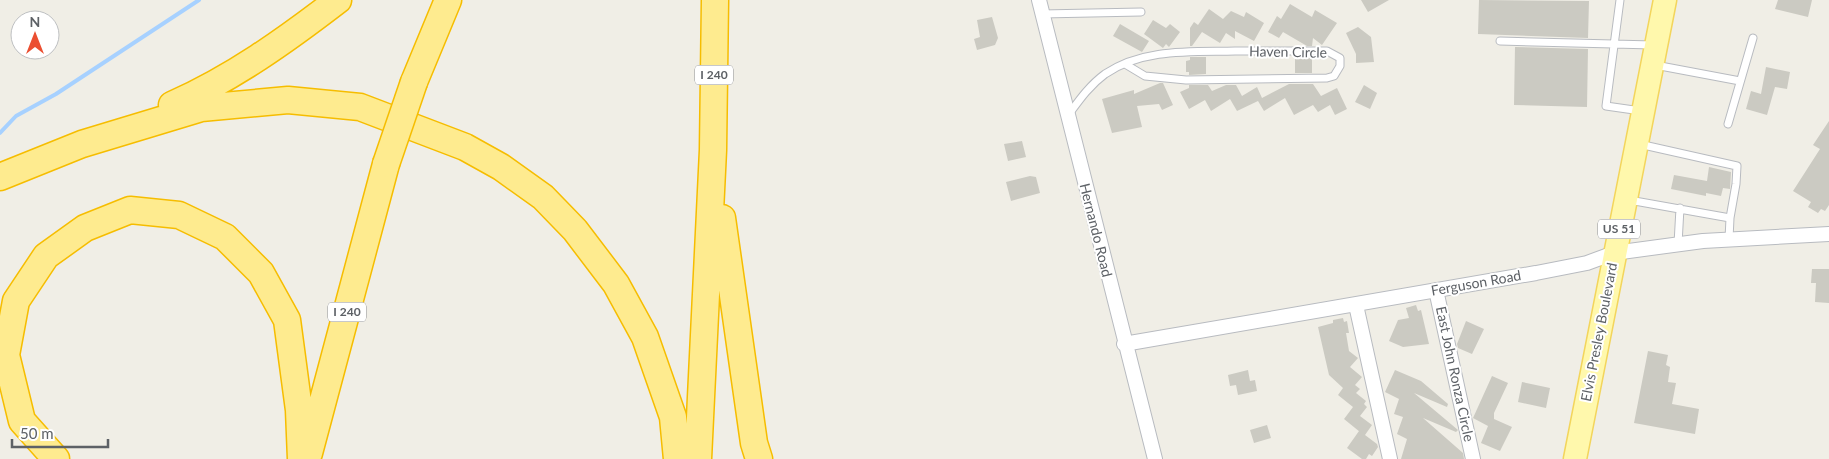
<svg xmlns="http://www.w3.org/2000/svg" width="1829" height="459" viewBox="0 0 1829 459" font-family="Lato,sans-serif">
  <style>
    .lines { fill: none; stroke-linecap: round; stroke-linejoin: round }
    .stream { stroke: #a7d1ff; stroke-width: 4 }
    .building { fill: #cbcac2 }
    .lane-casing { stroke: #b8bbc0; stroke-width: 9 }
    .street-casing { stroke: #b8bbc0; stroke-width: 16 }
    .primary-casing { stroke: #f3d55c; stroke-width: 25 }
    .highway-casing { stroke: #f6bd00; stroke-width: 29 }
    .lane { stroke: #fff; stroke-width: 7 }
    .street { stroke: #fff; stroke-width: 14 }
    .primary { stroke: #fff8ac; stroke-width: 22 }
    .highway { stroke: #feeb8f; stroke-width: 26 }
    .highway-bridge-casing { stroke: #f6bd00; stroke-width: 29; stroke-linecap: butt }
    .highway-bridge { stroke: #feeb8f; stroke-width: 26 }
    .labels { text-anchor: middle; stroke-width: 4; stroke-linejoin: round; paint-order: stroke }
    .shield { fill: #fff; stroke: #8e9094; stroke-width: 1 }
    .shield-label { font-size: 12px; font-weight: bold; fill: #5d6166 }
    .street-label { font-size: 14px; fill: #5d6166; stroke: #fff }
  </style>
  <rect width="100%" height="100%" fill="#f0eee6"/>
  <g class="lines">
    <path class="stream" d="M0,133L16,116L56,94L199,0"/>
  </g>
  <path class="building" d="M1361,0H1389L1368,12Z
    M1479,0L1589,1L1588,38L1478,34Z
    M1778,0H1812L1808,17L1775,9Z
    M1290,4L1312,17L1315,10L1337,23L1322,45L1313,38L1312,46H1307L1283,32L1279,38L1268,32L1277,16L1281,19Z
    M1209,9L1223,19L1231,11L1244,17L1246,12L1264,23L1254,41L1235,31V39L1226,33L1220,43L1202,32L1192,46H1190V28L1194,22L1198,25Z
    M992,17L998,38L995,45L977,50L974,39L980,37L977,20Z
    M1153,20L1166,28L1170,24L1180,32L1169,47L1166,44L1163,48L1144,34Z
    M1120,24L1149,41L1142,52L1113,36Z
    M1358,27L1371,37L1374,62L1356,63V54L1346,33Z
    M1515,47L1588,49L1587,107L1514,105Z
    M1190,57H1206V74L1189,75V72H1186V61L1190,60Z
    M1295,57H1312V73H1295Z
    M1766,67L1790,72L1787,89L1775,87L1767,115L1746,109L1751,91L1761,94Z
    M1160,83H1163L1173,105L1162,110L1159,104L1137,106L1142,127L1112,133L1102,99L1134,90V94Z
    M1289,84H1313L1321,96L1337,88L1347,109L1335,115L1330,105L1318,112L1313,105L1294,115L1285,98L1264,111L1258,101L1237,111L1230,99L1211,111L1205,100L1189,109L1180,92L1189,88V85H1208L1212,91L1226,85H1236L1242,96L1257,87L1262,98Z
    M1364,85L1377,93L1370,109L1355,102Z
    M1829,121V205L1825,211L1821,209L1818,213L1808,207L1811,202L1793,191L1820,149L1813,145Z
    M1022,141L1026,157L1008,161L1004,144Z
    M1709,167L1731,172L1730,189L1723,188L1721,196L1706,193V196L1671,189L1674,175L1707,181Z
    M1030,176L1036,177L1040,193L1011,201L1006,182Z
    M1812,269H1829V303L1815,302L1816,283H1811Z
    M1416,305L1418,311L1421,310L1429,344L1403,347L1389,341L1398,320L1409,318L1406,308Z
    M1343,318L1344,322L1347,321L1349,333H1346L1349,351L1358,358L1350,367L1362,377L1355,385L1360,389L1356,393L1366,401L1364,404L1367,407L1360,416L1372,425L1365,435L1377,444L1378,447L1372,456L1369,454L1366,459H1362L1347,448L1359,431L1360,432L1344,419L1353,407L1338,395L1343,388L1329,375L1318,327L1333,323V320Z
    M1466,321L1484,329L1472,354L1458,348L1457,344Z
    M1648,351L1668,355L1666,365L1670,367L1668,382L1676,383L1672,404L1699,409L1695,434L1634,423Z
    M1248,370L1250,381L1255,380L1257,391L1238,395L1236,385L1230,386L1228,375Z
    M1395,370L1421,381L1448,404L1447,407L1414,393L1458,430L1456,432L1423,418L1463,453L1464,459H1401L1407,439L1397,434L1403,417L1394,414L1399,399L1385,392Z
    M1492,376L1508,383L1494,413V419L1512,427L1500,451L1481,443L1488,426L1473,418Z
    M1522,382L1550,388L1546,408L1518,402Z
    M1267,425L1271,438L1254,443L1250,430Z"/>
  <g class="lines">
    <g class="lane-casing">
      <path id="lane" d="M1620,0L1606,106L1641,111
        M1042,14L1141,12
        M1500,41L1653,45
        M1655,65L1740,81
        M1069,114C1080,99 1090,85 1105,74C1143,48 1192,52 1235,51C1266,51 1297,51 1327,51L1340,58V66L1334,76L1327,78L1186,80L1145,76L1125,64
        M1728,124L1753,38
        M1629,200L1730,218L1736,184L1737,166L1639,144
        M1729,239L1730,218
        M1678,244L1680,208"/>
    </g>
    <g class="street-casing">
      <path id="street" d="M1039,0L1155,459
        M1436,290L1473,459
        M1356,305L1390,459
        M1124,344L1536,273L1587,263L1614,253L1703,241L1829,234"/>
    </g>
    <g class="primary-casing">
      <path id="primary" d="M1575,459L1665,0"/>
    </g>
    <g class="highway-casing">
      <path id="highway" d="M414,82L448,0
        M172,105C233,78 286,40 338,0
        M0,177L82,144L201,108L288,100L360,107L465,147L501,167L543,197L575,230L616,284L645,337L673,417L677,459
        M722,218L754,443L759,459
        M309,453L386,164
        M56,459L22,421L6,355L16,301L46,256L85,228L130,210L179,215L225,237L261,273L287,320L299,410L301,459
        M698,459L713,150L715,0"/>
    </g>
    <use href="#lane" class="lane"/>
    <use href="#street" class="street"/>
    <use href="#primary" class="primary"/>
    <use href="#highway" class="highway"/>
    <g class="highway-bridge-casing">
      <path id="highway-bridge" d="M386,164L414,82"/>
    </g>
    <use href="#highway-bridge" class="highway-bridge"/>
  </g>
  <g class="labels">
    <g class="shield">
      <rect x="695" y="65.5" width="38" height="19" rx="4"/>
      <rect x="1598" y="219.5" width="42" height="19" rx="4"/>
      <rect x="328" y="302.5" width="38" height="19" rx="4"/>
    </g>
    <g class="shield-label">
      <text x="714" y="79">I 240</text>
      <text x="1619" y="233">US 51</text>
      <text x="347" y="316">I 240</text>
    </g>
    <g class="street-label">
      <text transform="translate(1288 52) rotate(1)" y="5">Haven Circle</text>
      <text transform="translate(1096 230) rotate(76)" y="5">Hernando Road</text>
      <text transform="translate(1476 283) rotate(-10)" y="5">Ferguson Road</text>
      <text transform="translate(1599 332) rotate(-79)" y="5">Elvis Presley Boulevard</text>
      <text transform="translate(1455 374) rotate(78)" y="5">East John Ronza Circle</text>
    </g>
  </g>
  <g transform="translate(35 35)"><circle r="24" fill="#ffffff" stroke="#bec0c2"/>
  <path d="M0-4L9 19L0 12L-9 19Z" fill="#eb4f31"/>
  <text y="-8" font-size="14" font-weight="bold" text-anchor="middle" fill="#5d6166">N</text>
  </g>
  <path d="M12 439v8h96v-8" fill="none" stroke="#5d6166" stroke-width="2.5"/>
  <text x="20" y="439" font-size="15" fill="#5d6166" stroke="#ffffff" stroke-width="4" paint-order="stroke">50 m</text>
</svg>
